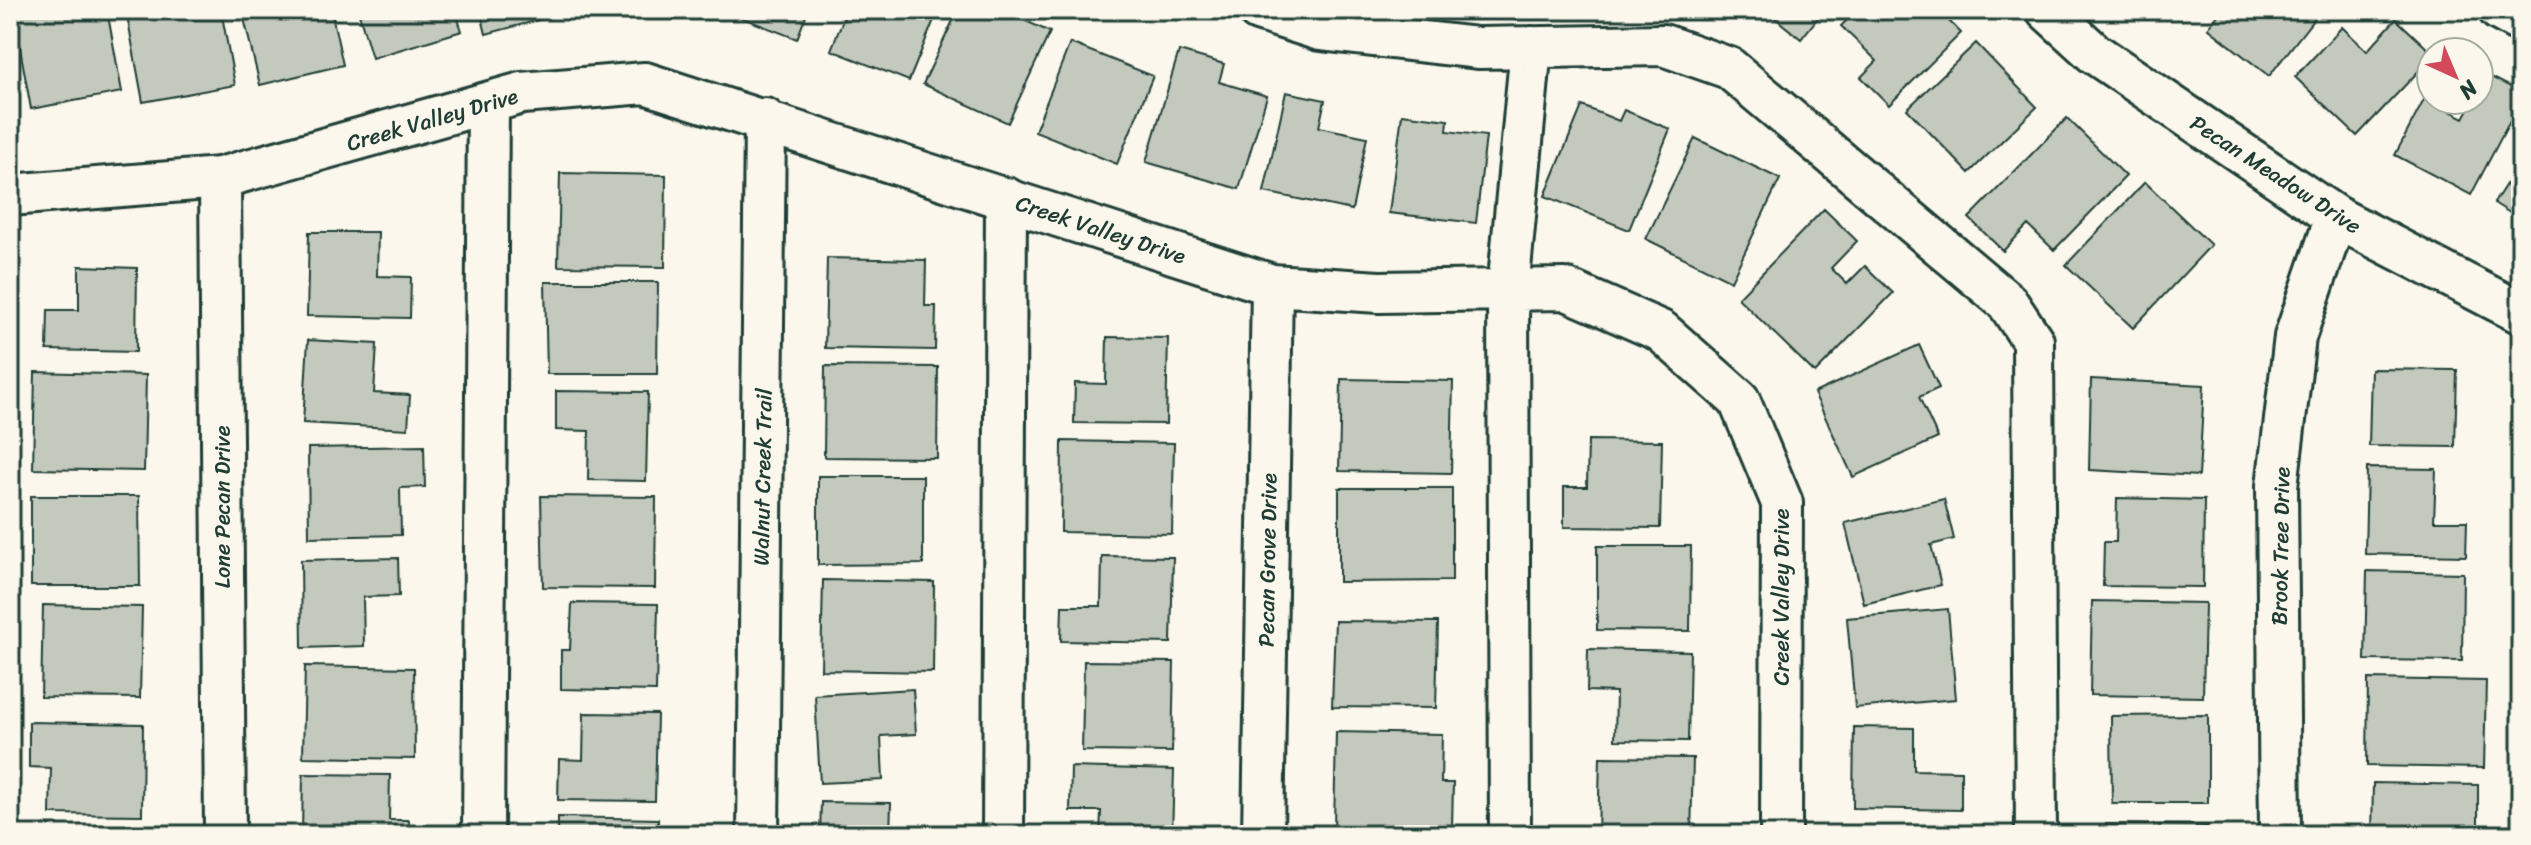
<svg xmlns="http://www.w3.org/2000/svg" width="2531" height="845" viewBox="0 0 2531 845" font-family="Sriracha,sans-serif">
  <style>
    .building { fill: #c4c9be; stroke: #1f3d34; stroke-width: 2 }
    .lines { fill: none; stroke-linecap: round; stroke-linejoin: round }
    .minor-casing { stroke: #1f3d34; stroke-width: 46 }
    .minor { stroke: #fbf7ec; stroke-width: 40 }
    .labels { text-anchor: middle; stroke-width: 6; stroke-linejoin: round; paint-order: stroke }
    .street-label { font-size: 22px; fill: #1f3d34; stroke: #fbf7ec }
  </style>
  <rect width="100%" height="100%" fill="#fbf7ec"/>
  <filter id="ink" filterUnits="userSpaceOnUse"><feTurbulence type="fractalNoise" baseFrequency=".0125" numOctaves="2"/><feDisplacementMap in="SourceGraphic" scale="16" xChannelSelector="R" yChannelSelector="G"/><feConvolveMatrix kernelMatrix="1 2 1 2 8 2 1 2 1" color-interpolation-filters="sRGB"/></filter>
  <g filter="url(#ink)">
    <path class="building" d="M13,10H107L122,92L31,109Z
      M126,10H221L235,85L143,102Z
      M242,10H331L343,65L260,85Z
      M358,10H455L462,31L372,58Z
      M480,10H572L573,11L486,34Z
      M722,10H808L797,39Z
      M847,10H938L909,81L831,50Z
      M958,10H1002L1050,32L1008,123L923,84Z
      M1765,10H1824L1801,39Z
      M1857,10H1938L1961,33L1889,105L1861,77L1877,61L1841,26Z
      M2222,10H2321L2269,76L2208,28Z
      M2396,19L2431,52V58L2357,136L2295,77L2342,27L2367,51Z
      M1070,43L1153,76L1117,164L1035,131Z
      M1976,43L2037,107L1969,173L1907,109Z
      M1179,51L1224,64L1219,82L1267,96L1239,189L1146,162Z
      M2487,75L2521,92V100L2471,195L2395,155L2425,98L2464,118L2474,100H2479V91Z
      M1286,92L1325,100L1319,127L1367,137L1352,210L1264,192Z
      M1582,106L1619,121L1624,110L1670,129L1629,230L1545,196Z
      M1402,114L1448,120L1447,131L1486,136L1476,223L1389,213Z
      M2067,118L2126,176L2054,250L2028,225L2003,251L1969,218Z
      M1695,138L1780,179L1731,281L1646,239Z
      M2521,161V220L2494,203Z
      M560,173L666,175L665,267L558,266Z
      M2145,182L2211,245L2133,328L2066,265Z
      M1824,209L1857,241L1831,268L1847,284L1865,266L1893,293L1815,373L1738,298Z
      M309,232H378L377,276L411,277L410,318L307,316Z
      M827,258L926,260L925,306H936L935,350L825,348Z
      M79,266L137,268L136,352L47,350L48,310H79Z
      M545,282H658L657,374H547Z
      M1107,337L1168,338L1166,424L1074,423L1075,383L1106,384Z
      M308,340L377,344L374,393L410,395L408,429L303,423Z
      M1919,345L1939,388L1919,397L1938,438L1853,477L1814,393Z
      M825,366L938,367L937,458L824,457Z
      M2371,369L2457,370L2455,447L2369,446Z
      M35,372L146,375L144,471L33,469Z
      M1341,379L1453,381L1451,473L1339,471Z
      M2091,379L2204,385L2199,476L2089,470Z
      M556,391L648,392L646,481L588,480L589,431L556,430Z
      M1588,440L1662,441L1660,528L1564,527V487H1587Z
      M1062,441L1174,443L1172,534L1061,532Z
      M424,446L425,487L400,488L401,535L309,537L308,448Z
      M2367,468L2436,469L2434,521H2467L2466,556L2365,554Z
      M818,476H923V564L818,565Z
      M1339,488H1452V581L1339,582Z
      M31,496H139L140,586H31Z
      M541,496L656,497L655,588L543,587Z
      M2117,498L2204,500L2203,587L2103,586L2104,542H2116Z
      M1944,499L1954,539L1931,545L1941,585L1864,604L1845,523Z
      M1597,546H1691L1690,631L1597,630Z
      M1102,556L1173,557L1171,643L1061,641L1062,606H1101Z
      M398,558L399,596L363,597L364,646L302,648L301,560Z
      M2367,571L2463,573L2462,661L2365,660Z
      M823,580L934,582L933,672L821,670Z
      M2092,601L2205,603L2203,697L2090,695Z
      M572,603L658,604L656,691L561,689V650H570Z
      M43,605L142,607L140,698L41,697Z
      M1948,609L1956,699L1855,708L1847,618Z
      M1335,621L1438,622L1436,708L1332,707Z
      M1588,649L1690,651L1688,741L1615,740L1616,692L1587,691Z
      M1084,661L1174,662L1172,752L1082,751Z
      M305,666L414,668L415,759L303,757Z
      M2368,679L2486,681L2484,768L2367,766Z
      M913,689L916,734L881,736L883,780L820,783L815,695Z
      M584,713L657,714L655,801L558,800L559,759L583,760Z
      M2208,715V803H2112L2111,716Z
      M29,722L143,724L142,815L50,814L51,768L29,767Z
      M1854,727L1914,728V770L1961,771V810L1853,808Z
      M1336,732L1442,734L1441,783H1453L1452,830L1334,828Z
      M1600,757L1693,758L1691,835H1598Z
      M1071,767L1174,770L1172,835H1100L1101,811H1070Z
      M303,774L390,775L389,820H409L408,835H302Z
      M2373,783L2478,785V826H2471V835H2372Z
      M821,802L891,803L890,835H820Z
      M558,817L658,819V835H558Z
      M2106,824L2207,826V835H2106Z
      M1857,828L1969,830L1968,835H1857Z"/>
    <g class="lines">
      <g class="minor-casing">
        <path id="minor" d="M1258,10L1320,30L1478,48L1663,45L1729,68L2007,302L2033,341L2036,835
          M2047,10L2094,53L2336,217L2521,313
          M2499,10L2521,22
          M220,178L225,835
          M10,195L220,178L522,93L645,83L1272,285L1379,292L1565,289L1661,331L1739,400L1782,503L1781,835
          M483,835L488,103
          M758,835L765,119
          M1003,835L1006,198
          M1263,835L1272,285
          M1510,835L1508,290L1531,47
          M2280,835L2277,486L2295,337L2336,217"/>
      </g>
      <use href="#minor" class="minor"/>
    </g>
  </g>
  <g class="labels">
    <g class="street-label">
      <text transform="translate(432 119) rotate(-16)" y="8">Creek Valley Drive</text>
      <text transform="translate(2276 174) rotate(33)" y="8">Pecan Meadow Drive</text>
      <text transform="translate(1101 229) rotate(18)" y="8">Creek Valley Drive</text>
      <text transform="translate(762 477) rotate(-89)" y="8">Walnut Creek Trail</text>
      <text transform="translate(222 507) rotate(-90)" y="8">Lone Pecan Drive</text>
      <text transform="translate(2280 546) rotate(-89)" y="8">Brook Tree Drive</text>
      <text transform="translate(1267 560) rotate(-89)" y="8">Pecan Grove Drive</text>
      <text transform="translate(1781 597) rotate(-90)" y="8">Creek Valley Drive</text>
    </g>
  </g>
  <rect width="2531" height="845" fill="none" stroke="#fbf7ec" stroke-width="40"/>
  <rect x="20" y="20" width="2491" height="805" fill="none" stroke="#1f3d34" stroke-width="3" filter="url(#ink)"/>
  <g transform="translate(2455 76) rotate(136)"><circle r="38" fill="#fbf7ec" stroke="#a3ada2" stroke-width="2"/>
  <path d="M0-6L14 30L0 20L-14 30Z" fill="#d1495b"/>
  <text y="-12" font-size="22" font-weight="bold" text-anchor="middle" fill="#1f3d34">N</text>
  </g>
</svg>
